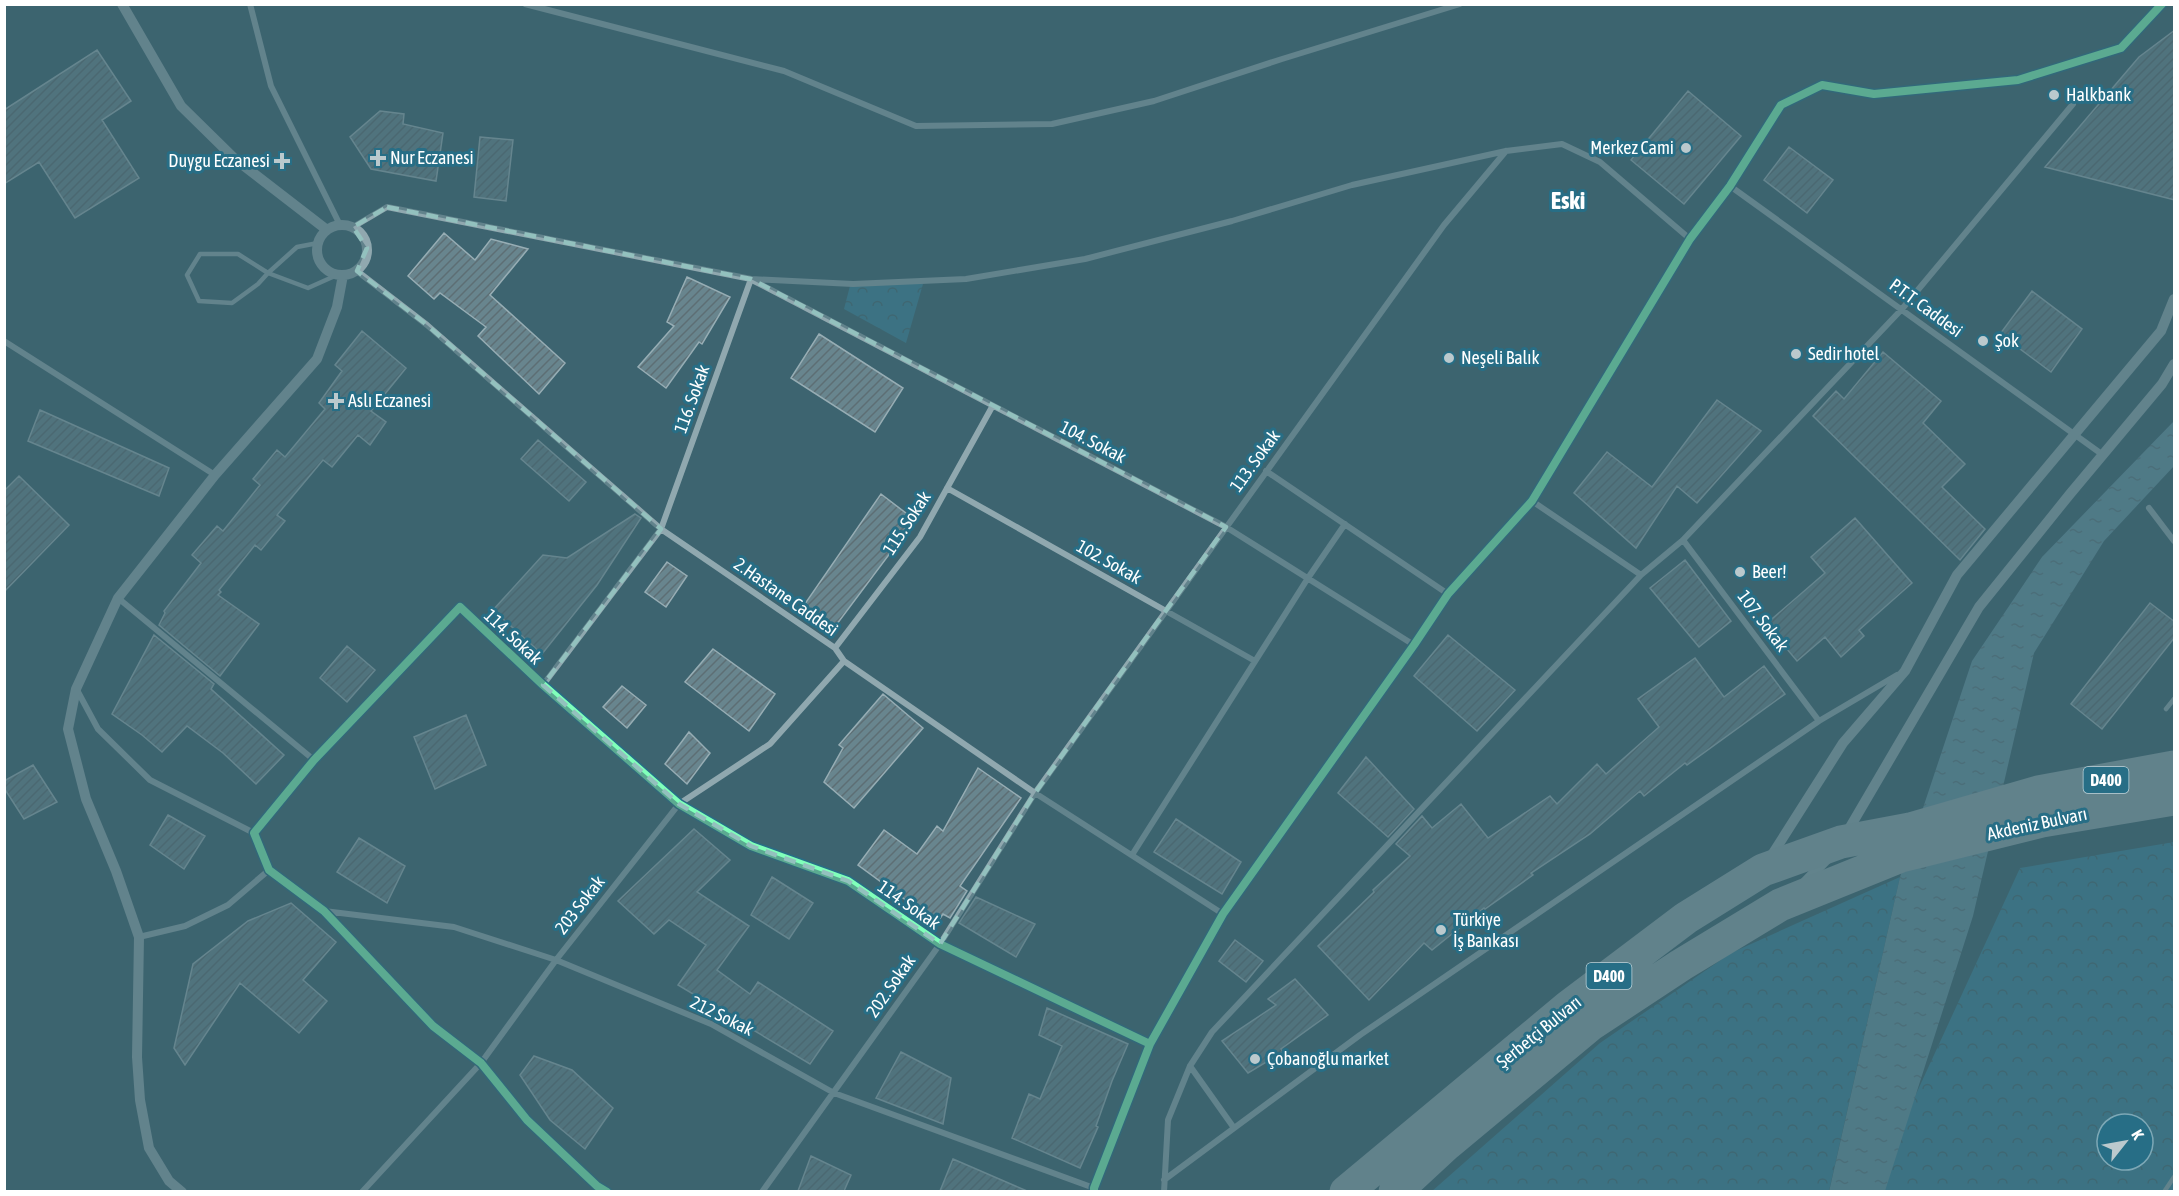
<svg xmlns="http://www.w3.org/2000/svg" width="2179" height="1196" viewBox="0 0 2179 1196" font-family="'Asap Condensed',sans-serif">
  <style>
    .forest { fill: url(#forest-crowns); fill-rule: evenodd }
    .water { fill: url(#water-ripples) }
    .building { fill: url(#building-hatch); stroke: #97adb4; stroke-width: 1.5 }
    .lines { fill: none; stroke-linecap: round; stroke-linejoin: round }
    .service { stroke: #90a8af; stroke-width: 4.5 }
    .minor { stroke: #90a8af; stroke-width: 6 }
    .tertiary { stroke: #90a8af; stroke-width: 10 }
    .trunk { stroke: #8ea6ad; stroke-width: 33 }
    .cycleway-casing { stroke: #276e86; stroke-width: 11 }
    .cycleway { stroke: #80ffba; stroke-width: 8 }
    .marked { fill: none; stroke: #93c1be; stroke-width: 4.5; stroke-dasharray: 12 8; stroke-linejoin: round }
    .poi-dot { fill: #bbc9cd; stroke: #276e86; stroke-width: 2 }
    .labels { text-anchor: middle; stroke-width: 6; stroke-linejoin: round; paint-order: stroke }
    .shield { fill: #276e86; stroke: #bed4db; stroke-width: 1.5 }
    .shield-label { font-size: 16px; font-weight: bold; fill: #fff }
    .poi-label { font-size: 18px; fill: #fff; stroke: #276e86; text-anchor: start }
    .street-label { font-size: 18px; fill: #fff; stroke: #276e86 }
    .district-label { font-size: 24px; font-weight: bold; fill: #fff; stroke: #276e86 }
  </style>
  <defs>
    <pattern id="forest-crowns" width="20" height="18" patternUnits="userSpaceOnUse" patternTransform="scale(1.5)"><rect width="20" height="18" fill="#3c849b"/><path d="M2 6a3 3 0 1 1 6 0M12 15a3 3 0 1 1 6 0" fill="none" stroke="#436b77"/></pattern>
    <pattern id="water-ripples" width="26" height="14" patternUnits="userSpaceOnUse" patternTransform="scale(1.5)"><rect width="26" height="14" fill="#6794a3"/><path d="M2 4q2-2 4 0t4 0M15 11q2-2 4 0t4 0" fill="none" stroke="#5e7b85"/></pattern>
    <pattern id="building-hatch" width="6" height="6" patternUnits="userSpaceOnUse" patternTransform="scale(1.5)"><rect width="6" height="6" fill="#68858e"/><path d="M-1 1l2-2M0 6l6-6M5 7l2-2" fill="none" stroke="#5d6e74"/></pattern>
  </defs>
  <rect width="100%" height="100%" fill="#3d6470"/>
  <path class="forest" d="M851,282L923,284L906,343L844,309Z
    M2174,842V1191L1871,1192L2020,868ZM2107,1124H2143V1160H2107Z
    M1900,877L1829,1191L1431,1192L1600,1043L1731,953Z"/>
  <path class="water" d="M2174,421V466L2104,541L2034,653L1973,916L1885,1191L1829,1192L1900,877L1972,661L2042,557Z"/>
  <path class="building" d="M2175,30V200L2045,167L2139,57Z
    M97,50L131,101L102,120L139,178L75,218L39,162L4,184V110Z
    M1688,91L1741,136L1684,204L1631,160Z
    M380,111L404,114L403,124L443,133L436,181L371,169L350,137Z
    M480,137L513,140L506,201L474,197Z
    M1789,147L1833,180L1807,213L1764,180Z
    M444,233L475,260L491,239L528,249L490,295L565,363L539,394L478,336L486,327L440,293L434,299L408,276Z
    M687,277L730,297L702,344L699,342L666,388L638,367L674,326L667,322Z
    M2032,291L2082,329L2051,372L2000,334Z
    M362,331L406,368L371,411L386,422L370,445L358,435L332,467L323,460L277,515L285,521L261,550L255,545L219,590L221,592L218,595L259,624L220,676L159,625L165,613L164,611L201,563L192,555L217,526L223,531L260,485L253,479L277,450L285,457L325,409L319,403L342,371L335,365Z
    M819,334L903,388L875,432L791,378Z
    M1883,352L1941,401L1923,423L1965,464L1942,487L1985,529L1960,560L1813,416L1836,391L1844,399Z
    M1717,400L1761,431L1697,503L1677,486L1636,548L1574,493L1607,452L1652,487Z
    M40,410L169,468L159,496L28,441Z
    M538,440L586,482L569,501L521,459Z
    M19,476L69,525L4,592V491Z
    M881,494L915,520L831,632L802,608Z
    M635,514L641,518L597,585L542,654L493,610L543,555L567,558Z
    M1855,518L1912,583L1859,630L1864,636L1841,657L1825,637L1797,661L1766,624L1825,573L1811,557Z
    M1685,560L1731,621L1699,647L1650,588Z
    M667,562L687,576L666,607L645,592Z
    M2150,603L2175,622V637L2102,729L2071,704Z
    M154,635L214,684L211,689L284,755L256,784L223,753L187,726L162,752L142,735L112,714Z
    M1448,635L1515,690L1477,731L1414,676Z
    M347,646L375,670L347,702L320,678Z
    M713,649L775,694L749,731L685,682Z
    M1695,658L1724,697L1764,666L1785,694L1687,765L1685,763L1644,796L1640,791L1590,834L1531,873L1533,875L1485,909L1484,908L1432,950L1424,943L1369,1000L1318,946L1374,892L1373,890L1410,856L1396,844L1422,816L1432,828L1461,804L1488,838L1550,796L1557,804L1597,764L1606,774L1659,727L1638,699Z
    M622,686L646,705L627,728L603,707Z
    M883,694L923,728L854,808L824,782L843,748L839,745Z
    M466,715L486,765L435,789L414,737Z
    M689,732L710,753L687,784L665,764Z
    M1366,757L1414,809L1388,837L1338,793Z
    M33,765L57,802L24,819L4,788V781Z
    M978,768L1021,798L960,886L967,891L950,918L943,914L937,923L858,865L884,830L917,854L937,826L943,831Z
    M168,815L205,836L184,869L150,845Z
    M1176,819L1241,862L1222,894L1154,852Z
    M694,829L730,860L697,892L749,926L717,970L750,994L758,982L833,1031L810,1064L678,985L706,945L669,920L654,934L618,901Z
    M359,838L405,866L387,903L337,872Z
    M772,877L813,903L789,939L751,915Z
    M976,897L1035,924L1016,957L959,923Z
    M291,903L336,942L303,980L327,1001L299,1033L240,983L185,1065L174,1048L193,964L248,921Z
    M1235,940L1263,961L1246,982L1219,961Z
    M1295,979L1328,1015L1281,1049L1283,1052L1248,1073L1222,1041L1276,1005L1268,999Z
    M1047,1008L1128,1044L1112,1081L1096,1126L1098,1127L1080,1168L1012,1138L1029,1094L1040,1099L1062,1046L1039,1035Z
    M901,1052L951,1078L943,1124L876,1098Z
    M534,1056L572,1070L613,1108L585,1149L550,1120L520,1075Z
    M811,1156L851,1175L844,1191H798Z
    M953,1159L1027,1191H940Z"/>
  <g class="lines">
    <path class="service" d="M318,243L297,247L268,273L238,254H200L187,275L199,301L232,303L258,284L268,273L308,288L337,275
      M2166,709L2174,699
      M2164,1192L2174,1177"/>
    <path class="minor" d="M250,4L271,86L340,225
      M525,4L784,71L916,126L1052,124L1154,101L1282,59L1460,4
      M1730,186L2103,455
      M353,227L387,207L751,279L853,284L966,279L1085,259L1232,221L1352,185L1506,151L1562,144L1600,162L1690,239
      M357,271L427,325L661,529L835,648L844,661L1035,793L1223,914
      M754,281L1226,527L1414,645
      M4,341L215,475
      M1266,471L1448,594
      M947,488L1255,661
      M1532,501L1641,575
      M2149,508L2174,541
      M1683,540L1819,721
      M118,598L314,760
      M835,648L920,537L992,407
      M543,685L661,529L751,279
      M77,690L98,729L150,780L254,833
      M1132,855L1308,578L1345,524
      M324,911L454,927L556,960L711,1024L834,1093L1094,1188L1092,1191
      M139,937L185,926L228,905L269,870
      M1190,1066L1234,1128
      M1164,1180L1360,1035L1819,721L1897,675
      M362,1192L481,1063L556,960L679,804L770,744L844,661
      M607,1192L597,1186L527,1120L481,1063L433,1026L324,911L269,870L254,833L314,760L460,607L543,685L679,804L751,846L848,881L940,944L1150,1044
      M762,1192L940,944L1035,793L1444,225L1506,151
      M1094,1192V1188L1150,1044L1223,914L1414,645L1448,594L1532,501L1690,239L1730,186L1781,105L1822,85L1874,94L2018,80L2121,48L2162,4
      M1164,1192L1168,1120L1190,1066L1212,1032L1641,575L1683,540L1902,309L2073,104"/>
    <path class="tertiary" d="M122,4L181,106L235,159L327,230
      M317 250a25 25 0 1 1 50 0a25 25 0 1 1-50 0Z
      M1846,834L1979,607L2070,494L2162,384L2174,364
      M1770,858L1843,743L1905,671L1957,575L2161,331L2174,299
      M1805,882L1829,857
      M182,1192L169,1181L149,1148L140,1100L137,1057L139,937L116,871L86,799L68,729L76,689L118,598L215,475L317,359L337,307L343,275"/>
    <path class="trunk" d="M1346,1192L1568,1007L1686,918L1763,870L1841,842L1910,829L2038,792L2174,767
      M1395,1192L1447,1144L1590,1025L1681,965L1780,905L1901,856L2042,821L2174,799"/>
    <g class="cycleway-casing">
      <path id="cycleway" d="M607,1192L597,1186L527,1120L481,1063L433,1026L324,911L269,870L254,833L314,760L460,607L543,685L679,804L751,846L848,881L940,944L1150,1044
        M1094,1192V1188L1150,1044L1223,914L1414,645L1448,594L1532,501L1690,239L1730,186L1781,105L1822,85L1874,94L2018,80L2121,48L2162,4"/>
    </g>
    <use href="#cycleway" class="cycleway"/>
  </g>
  <path d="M0 0H2179V1196H0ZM387,207L751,279L1226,527L1035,793L940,944L848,881L751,846L679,804L543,685L661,529L427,325L357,271L367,248L353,227Z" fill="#3d6470" fill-opacity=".55" fill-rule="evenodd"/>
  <path class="marked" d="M387,207L751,279L1226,527L1035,793L940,944L848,881L751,846L679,804L543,685L661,529L427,325L357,271L367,248L353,227Z"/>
  <g class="poi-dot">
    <circle cx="2054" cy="95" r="6"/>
    <circle cx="1686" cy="148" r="6"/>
    <path d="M375 149h6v6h6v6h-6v6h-6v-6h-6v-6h6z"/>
    <path d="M279 152h6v6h6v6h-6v6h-6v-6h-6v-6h6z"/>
    <circle cx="1983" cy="341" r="6"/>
    <circle cx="1796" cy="354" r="6"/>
    <circle cx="1449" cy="358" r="6"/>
    <path d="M333 392h6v6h6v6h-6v6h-6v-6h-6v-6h6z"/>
    <circle cx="1740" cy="572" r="6"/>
    <circle cx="1441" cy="930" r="6"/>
    <circle cx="1255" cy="1059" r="6"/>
  </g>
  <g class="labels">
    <g class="shield">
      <rect x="2083.5" y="767" width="45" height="26" rx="4.5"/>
      <rect x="1586.5" y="963" width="45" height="26" rx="4.5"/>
    </g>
    <g class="shield-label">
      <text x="2106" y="786">D400</text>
      <text x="1609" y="982">D400</text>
    </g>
    <g class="poi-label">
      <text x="2066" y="101">Halkbank</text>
      <text x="1674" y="154" text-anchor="end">Merkez Cami</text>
      <text x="390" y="164">Nur Eczanesi</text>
      <text x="270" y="167" text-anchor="end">Duygu Eczanesi</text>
      <text x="1995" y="347">Şok</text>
      <text x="1808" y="360">Sedir hotel</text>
      <text x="1461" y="364">Neşeli Balık</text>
      <text x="348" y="407">Aslı Eczanesi</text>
      <text x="1752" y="578">Beer!</text>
      <text x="1453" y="926">Türkiye<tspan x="1453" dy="21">İş Bankası</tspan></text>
      <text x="1267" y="1065">Çobanoğlu market</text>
    </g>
    <g class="street-label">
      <text transform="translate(1926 308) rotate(36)" y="6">P.T.T. Caddesi</text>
      <text transform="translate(692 399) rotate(-70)" y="6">116. Sokak</text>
      <text transform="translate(1093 442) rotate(27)" y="6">104. Sokak</text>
      <text transform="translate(1255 461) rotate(-54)" y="6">113. Sokak</text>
      <text transform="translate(907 523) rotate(-57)" y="6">115. Sokak</text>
      <text transform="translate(1109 562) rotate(29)" y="6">102. Sokak</text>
      <text transform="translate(786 597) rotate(35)" y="6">2.Hastane Caddesi</text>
      <text transform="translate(1763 621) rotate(53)" y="6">107. Sokak</text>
      <text transform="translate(513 637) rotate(43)" y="6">114. Sokak</text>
      <text transform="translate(2037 824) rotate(-12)" y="6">Akdeniz Bulvarı</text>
      <text transform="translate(580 905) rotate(-52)" y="6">203 Sokak</text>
      <text transform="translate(909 905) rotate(35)" y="6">114. Sokak</text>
      <text transform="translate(891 986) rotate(-55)" y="6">202. Sokak</text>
      <text transform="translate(722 1016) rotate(26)" y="6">212 Sokak</text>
      <text transform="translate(1539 1032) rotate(-39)" y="6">Şerbetçi Bulvarı</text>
    </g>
    <g class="district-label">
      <text x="1568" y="209">Eski</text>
    </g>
  </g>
  <rect width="2179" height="1196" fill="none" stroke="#ffffff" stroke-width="12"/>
  <g transform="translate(2125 1142) rotate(59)"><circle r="28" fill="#276e86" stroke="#7da8b6" stroke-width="1.5"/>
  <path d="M0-4.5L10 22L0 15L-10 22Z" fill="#bbc9cd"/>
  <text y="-9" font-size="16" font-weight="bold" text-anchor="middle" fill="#ffffff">K</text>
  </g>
</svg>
